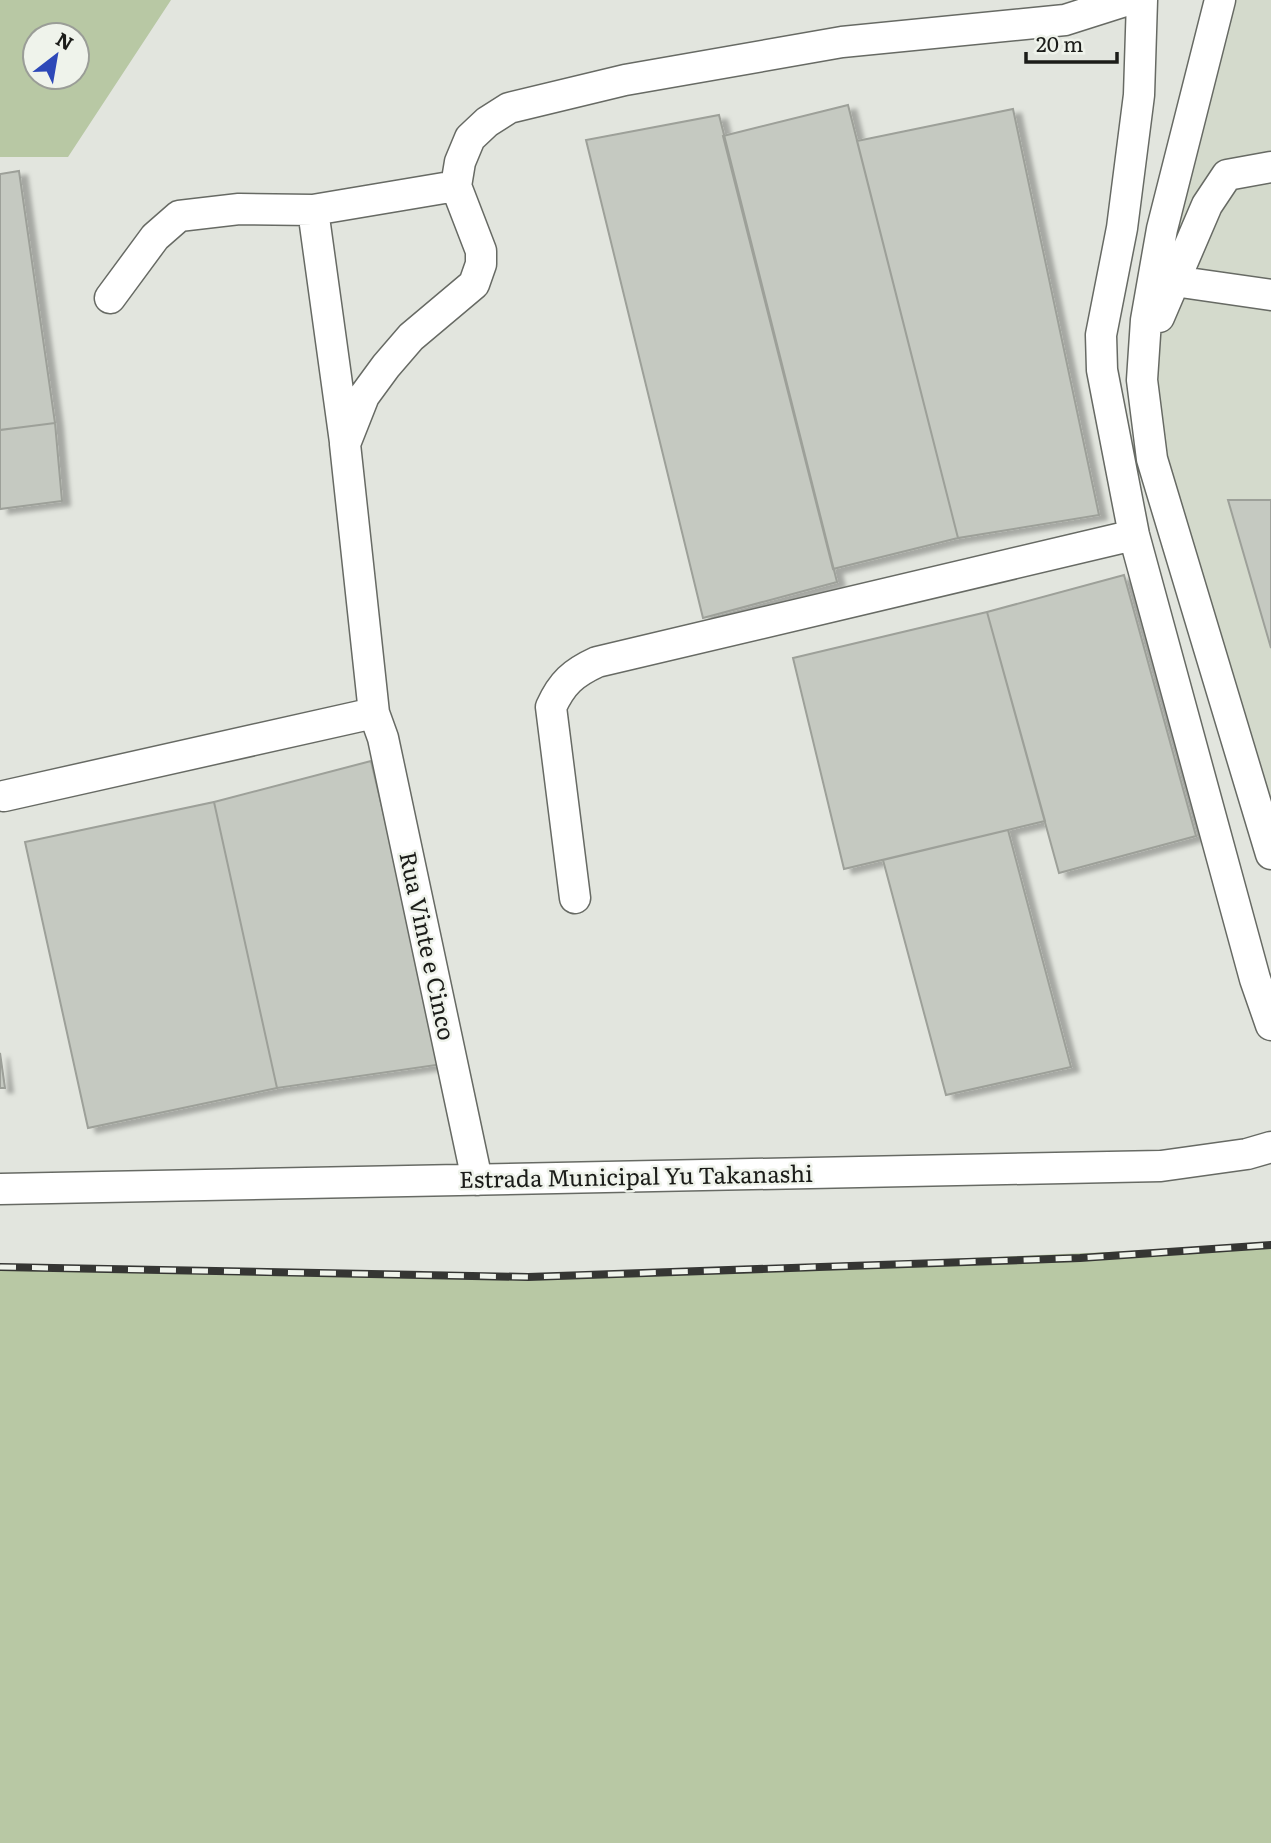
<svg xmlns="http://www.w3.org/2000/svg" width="1271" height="1843" viewBox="0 0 1271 1843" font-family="Literata,serif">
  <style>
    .built { fill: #d4dacc }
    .green { fill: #b8c8a4; fill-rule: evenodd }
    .building { fill: #c5c9c1; stroke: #9da099; stroke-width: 2; filter: url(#shadow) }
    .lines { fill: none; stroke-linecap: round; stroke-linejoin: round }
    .minor-casing { stroke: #676a64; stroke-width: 33 }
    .minor { stroke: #fff; stroke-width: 30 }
    .rail-casing { stroke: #353633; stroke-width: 8 }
    .rail { stroke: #eff3eb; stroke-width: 5; stroke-dasharray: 16; stroke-linecap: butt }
    .labels { text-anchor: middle; stroke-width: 5; stroke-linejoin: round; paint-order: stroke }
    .street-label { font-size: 23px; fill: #1b1c19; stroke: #eff3eb }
  </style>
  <defs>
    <filter id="shadow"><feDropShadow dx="8" dy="4.5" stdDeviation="2" flood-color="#0004"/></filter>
  </defs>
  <rect width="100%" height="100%" fill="#e2e5de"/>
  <path class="built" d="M1222,0H1271V851L1142,380Z"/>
  <path class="green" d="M0,0H171L68,157H0ZM77,35V77H35V35Z
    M1271,1245V1843H0V1267L528,1277Z"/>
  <path class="building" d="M848,105L958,538L833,569L723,136Z
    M1013,109L1099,515L958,538L857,141Z
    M719,115L837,582L703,618L586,140Z
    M19,171L55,423L0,430V174Z
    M55,423L62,501L0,509V430Z
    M1228,500H1271V648Z
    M1124,575L1196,836L1059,873L987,612Z
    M987,612L1045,821L844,869L793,658Z
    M371,761L443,1064L277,1088L214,802Z
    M214,802L277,1088L88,1128L25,842Z
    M1008,830L1071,1067L946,1095L883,860Z
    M0,1053L5,1088H0Z"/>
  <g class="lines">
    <g class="minor-casing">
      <path id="minor" d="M1142,0L1139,95L1122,228L1101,335L1102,370L1134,535L1255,979L1271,1025
        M1220,0L1162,229L1146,320L1142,380L1152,459L1271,854
        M313,210L345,442
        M1174,281L1271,295
        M110,298L155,237L179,216L239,209L313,210L456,186
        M1159,317L1207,205L1227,175L1271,167
        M4,796L374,713
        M575,898L551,707C562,683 573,673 597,662L1134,535
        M477,1180L383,738L374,713L345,444L364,396L386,366L411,337L474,284L481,264V251L456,186L460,162L470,138L487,122L509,108L625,80L842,42L1065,20L1128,0
        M0,1189L1161,1166L1247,1154L1271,1147"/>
    </g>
    <use href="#minor" class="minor"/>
    <g class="rail-casing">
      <path id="rail" d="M0,1267L528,1277L1080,1258L1271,1245"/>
    </g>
    <use href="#rail" class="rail"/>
  </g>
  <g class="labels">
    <g class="street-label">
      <text transform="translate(427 946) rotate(78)" y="8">Rua Vinte e Cinco</text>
      <text transform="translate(636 1177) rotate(-1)" y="8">Estrada Municipal Yu Takanashi</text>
    </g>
  </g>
  <g transform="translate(56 56) rotate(31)"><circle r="33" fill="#eff3eb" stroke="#9a9d97" stroke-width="2"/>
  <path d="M0-5L12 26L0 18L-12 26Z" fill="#2d48b8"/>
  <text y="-10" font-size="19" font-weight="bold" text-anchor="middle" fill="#1b1c19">N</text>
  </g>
  <path d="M1026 52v10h91v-10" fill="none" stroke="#1b1c19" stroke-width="3.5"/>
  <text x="1036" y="52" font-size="21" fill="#1b1c19" stroke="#eff3eb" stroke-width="5" paint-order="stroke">20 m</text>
</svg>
